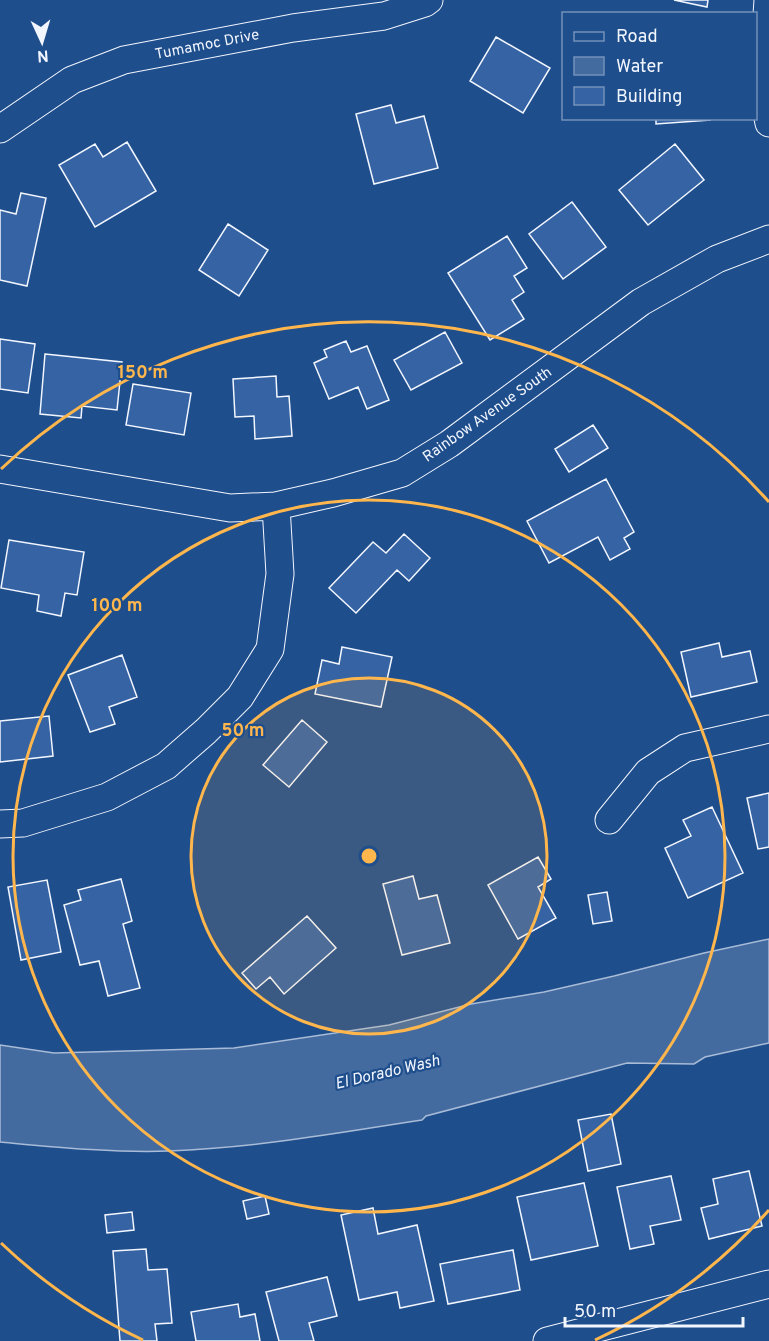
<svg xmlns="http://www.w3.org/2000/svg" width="769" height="1341" viewBox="0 0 769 1341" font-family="Overpass,sans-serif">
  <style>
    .water { fill: #446ba0; stroke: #a8bbd7; stroke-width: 1.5 }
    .building { fill: #3563a3; stroke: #f2f6ff; stroke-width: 1.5 }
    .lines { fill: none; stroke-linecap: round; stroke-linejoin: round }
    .minor-casing { stroke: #f2f6ff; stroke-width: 29 }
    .minor { stroke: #1f4e8c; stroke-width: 27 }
    .ring { fill: none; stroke: #ffb74d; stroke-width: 3 }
    .labels { text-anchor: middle; stroke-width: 4.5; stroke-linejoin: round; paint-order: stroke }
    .street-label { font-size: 15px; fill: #f2f6ff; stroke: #1f4e8c }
    .water-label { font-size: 16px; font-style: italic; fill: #f2f6ff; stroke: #1f4e8c }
    .centre { fill: #ffb74d; stroke: #1f4e8c; stroke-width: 3 }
    .ring-label { font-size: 18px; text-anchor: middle; font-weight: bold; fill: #ffb74d; stroke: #1f4e8c; stroke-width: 4.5; stroke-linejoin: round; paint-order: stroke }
  </style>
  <rect width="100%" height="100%" fill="#1f4e8c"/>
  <path class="water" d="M769,939V1043L705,1057L694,1064L627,1063L426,1116L422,1120C338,1133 254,1148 169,1151C114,1153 55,1147 0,1142V1045L54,1053L234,1048L389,1025L471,1004L544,992L614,976L704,953Z"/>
  <path class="building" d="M674,0H708L707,7Z
    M496,37L550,68L523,113L470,81Z
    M391,105L396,123L424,116L438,168L374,184L356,114Z
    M656,118H709L710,120L656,124Z
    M127,142L156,191L95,227L59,165L95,144L103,157Z
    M675,144L704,180L648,225L619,190Z
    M21,193L46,198L27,286L0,280V210L16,214Z
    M572,202L606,247L563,279L529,234Z
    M228,224L268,250L239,296L199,270Z
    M507,236L527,268L514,276L524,292L512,300L524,319L490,340L448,273Z
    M445,332L462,363L411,390L394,360Z
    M0,339L35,344L28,393L0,389Z
    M346,341L351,352L367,346L389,400L367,409L358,387L329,399L314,363L327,357L324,350Z
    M45,354L122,362L117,410L82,406L81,418L40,414Z
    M276,376L277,397L289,396L292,436L255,439L254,416L235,417L233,379Z
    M133,384L191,393L184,435L126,425Z
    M593,425L608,448L569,472L555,449Z
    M606,479L634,532L624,538L630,549L610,560L598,537L549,563L527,521Z
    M404,534L430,558L409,581L397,570L356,613L329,588L373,542L386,553Z
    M9,540L84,552L77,595L65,593L61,616L37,611L39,595L1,588Z
    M719,643L722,657L750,651L757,682L691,697L681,652Z
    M342,647L392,657L381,707L315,694L322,660L339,664Z
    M122,655L137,697L109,707L115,724L90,732L68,675Z
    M49,716L53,756L0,762V721Z
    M302,720L327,742L289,787L263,765Z
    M769,793V847L758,849L747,798Z
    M712,807L743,873L688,898L665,848L691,836L683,820Z
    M538,857L551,879L538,887L556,918L518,939L488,885Z
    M413,876L419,899L437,895L450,943L402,955L383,884Z
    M121,879L132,921L123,924L140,988L108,996L99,961L80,965L64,905L81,900L78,890Z
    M47,880L61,952L21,960L8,887Z
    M607,892L612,921L593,924L588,895Z
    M307,916L336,948L284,994L270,977L256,989L242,973Z
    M611,1114L621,1164L588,1171L578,1120Z
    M749,1171L762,1226L709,1239L701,1208L718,1204L713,1179Z
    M671,1176L681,1220L650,1226L654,1244L630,1249L617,1187Z
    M584,1183L598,1246L531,1260L517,1197Z
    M265,1196L269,1214L247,1219L243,1201Z
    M373,1208L378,1234L417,1225L434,1301L400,1308L397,1292L359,1300L341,1215Z
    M132,1212L134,1230L107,1233L105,1215Z
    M146,1249L148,1270L167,1269L172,1323L155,1324L157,1341H120L113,1251Z
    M513,1250L520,1290L448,1304L440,1264Z
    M327,1277L337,1316L309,1323L314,1341H279L266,1292Z
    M238,1304L240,1317L255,1314L260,1341H196L191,1312Z"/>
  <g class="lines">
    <g class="minor-casing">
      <path id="minor" d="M768,0L762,89L769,123
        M0,129L72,80L124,60L293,28L384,16L425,3L429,0
        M0,469L230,508L276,506L333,493L402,473L449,444L641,302L717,259L769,239
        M609,820L648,772L685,748L769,729
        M0,824L23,823L107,797L166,766L206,731L240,697L270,649L280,574L276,506
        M547,1341L769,1284"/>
    </g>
    <use href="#minor" class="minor"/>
  </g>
  <circle cx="369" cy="856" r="178" fill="#ffb74d" fill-opacity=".12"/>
  <g class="ring">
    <circle cx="369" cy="856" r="178"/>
    <circle cx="369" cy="856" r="356"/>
    <path d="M769 1210A534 534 0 0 1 595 1340M143 1340A534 534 0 0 1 1 1243M1 469A534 534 0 0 1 769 502"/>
  </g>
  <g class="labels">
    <g class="street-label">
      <text transform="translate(207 44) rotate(-11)" y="5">Tumamoc Drive</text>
      <text transform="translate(487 414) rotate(-35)" y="5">Rainbow Avenue South</text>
    </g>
    <g class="water-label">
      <text transform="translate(387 1071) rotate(-13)" y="6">El Dorado Wash</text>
    </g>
  </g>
  <circle cx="369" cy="856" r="9" class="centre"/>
  <g class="ring-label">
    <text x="143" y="378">150 m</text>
    <text x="117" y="611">100 m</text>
    <text x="243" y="736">50 m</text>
  </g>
  <rect x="562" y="12" width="195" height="108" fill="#1f4e8c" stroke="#7391ba" stroke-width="1.5"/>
  <rect x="574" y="32" width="30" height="9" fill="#1f4e8c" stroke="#7391ba" stroke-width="1.5"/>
  <text x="616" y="42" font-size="18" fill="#f2f6ff">Road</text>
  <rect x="574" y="57" width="30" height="18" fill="#446ba0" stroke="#7391ba" stroke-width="1.5"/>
  <text x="616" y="72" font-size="18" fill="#f2f6ff">Water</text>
  <rect x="574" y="87" width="30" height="18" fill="#3563a3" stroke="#7391ba" stroke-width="1.5"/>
  <text x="616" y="102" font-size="18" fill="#f2f6ff">Building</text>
  <g transform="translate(42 42) rotate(176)" stroke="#1f4e8c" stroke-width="4.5" paint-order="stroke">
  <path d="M0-4.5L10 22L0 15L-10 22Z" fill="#f2f6ff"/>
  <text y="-9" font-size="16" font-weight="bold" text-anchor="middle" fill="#f2f6ff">N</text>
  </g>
  <path d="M565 1317v9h178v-9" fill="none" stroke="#f2f6ff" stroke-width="3"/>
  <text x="574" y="1317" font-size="18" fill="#f2f6ff" stroke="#1f4e8c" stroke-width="4.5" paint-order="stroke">50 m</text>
</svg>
